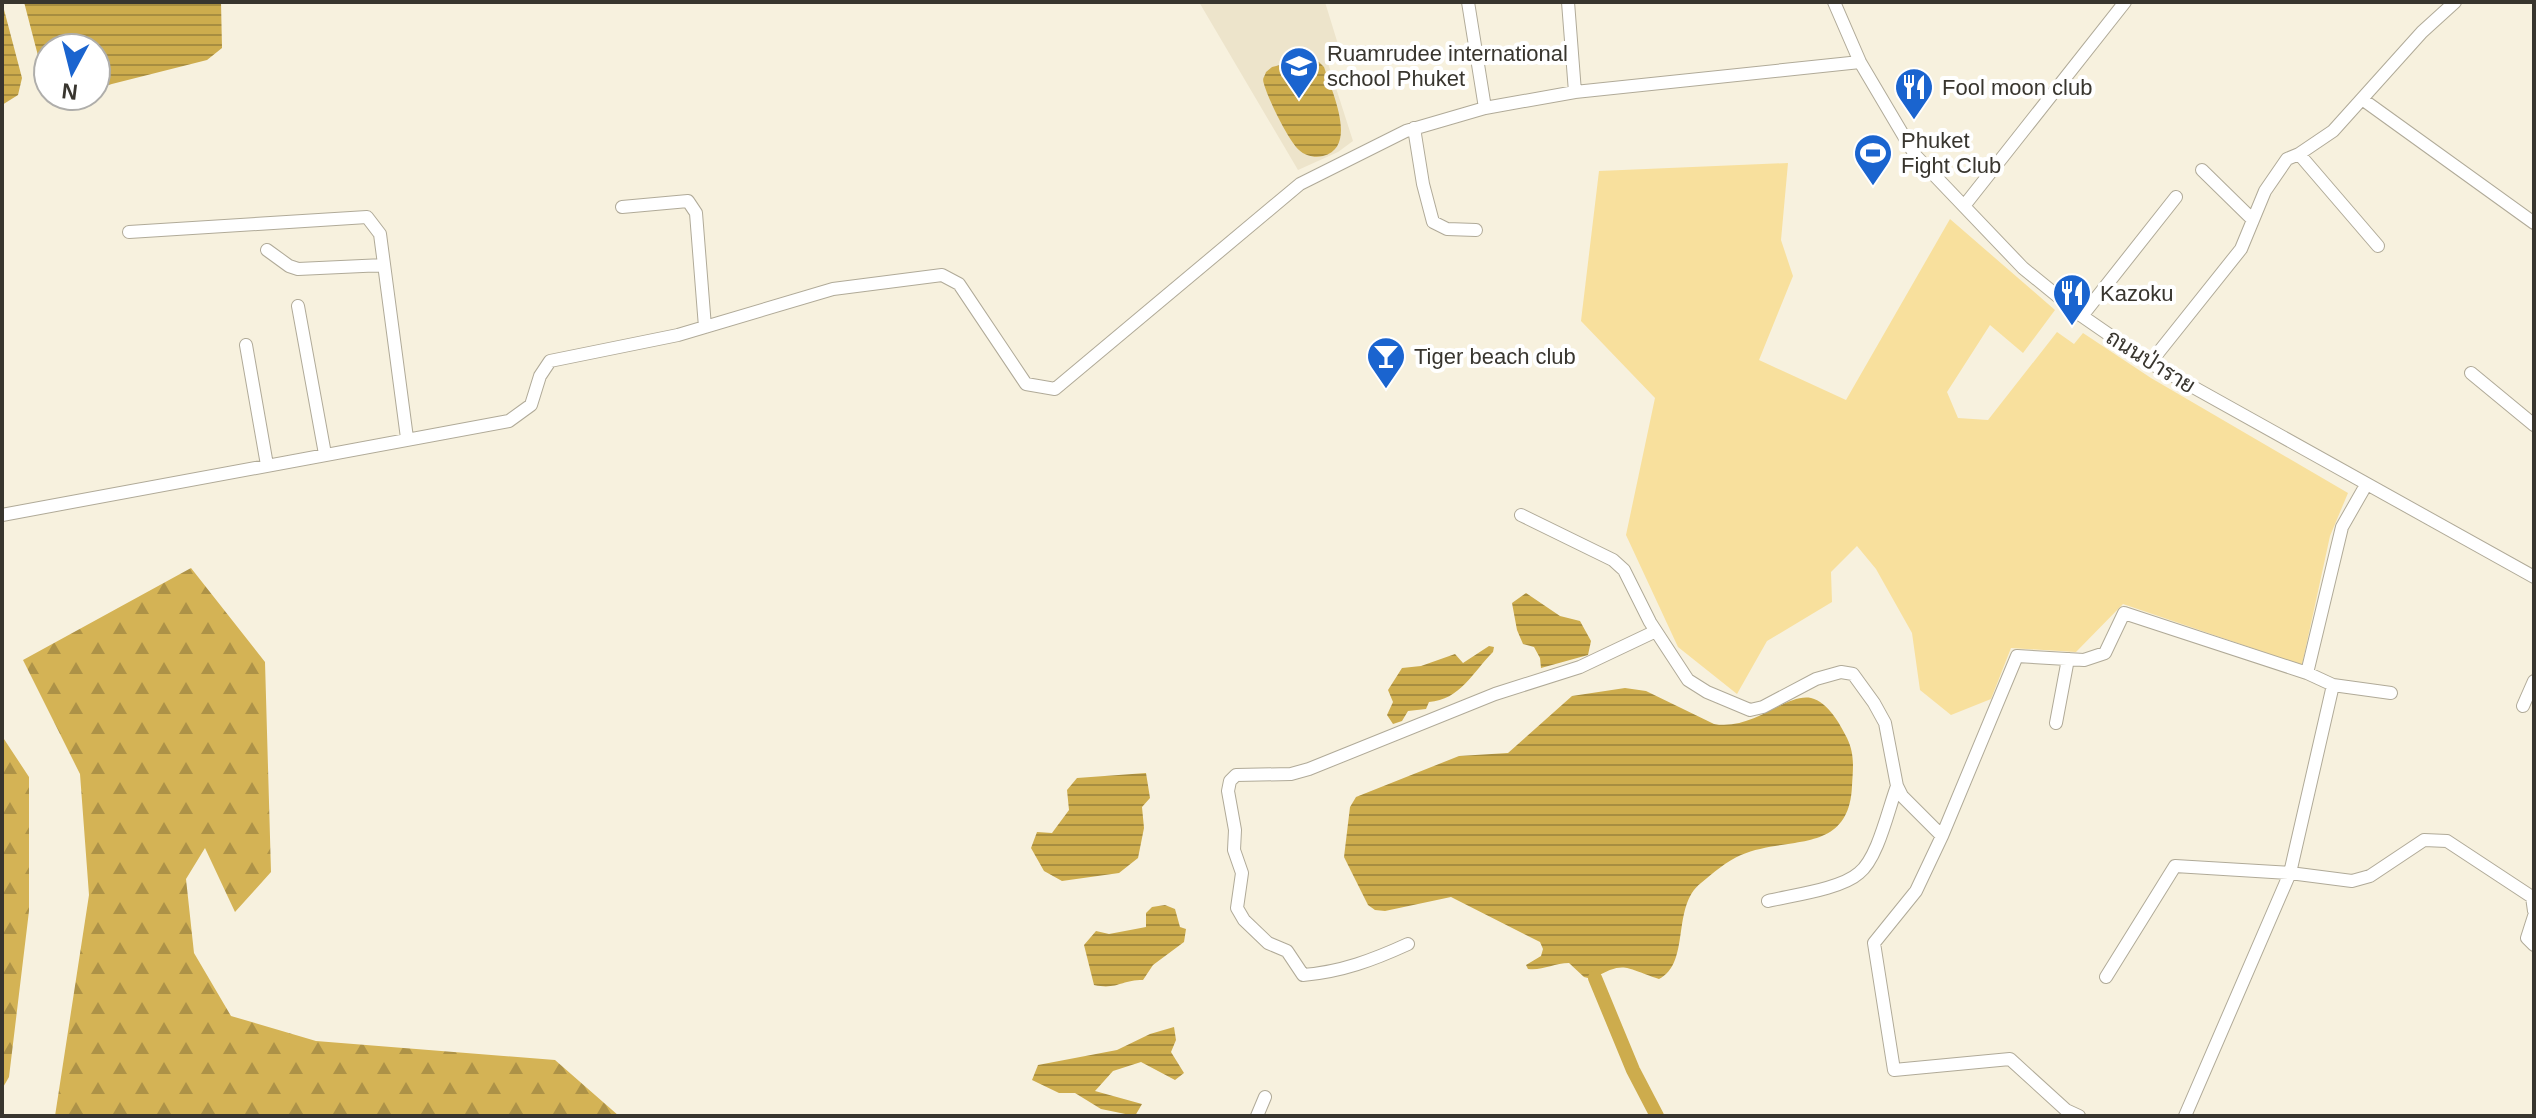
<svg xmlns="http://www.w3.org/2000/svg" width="2536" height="1118" viewBox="0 0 2536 1118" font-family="Helvetica,Sarabun,sans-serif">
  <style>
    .built { fill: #ede4cb }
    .forest { fill: url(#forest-firs) }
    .garden { fill: #f8e09d }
    .water { fill: url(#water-rules) }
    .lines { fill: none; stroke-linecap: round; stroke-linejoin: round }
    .canal { stroke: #cdac4d; stroke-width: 14 }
    .minor-casing { stroke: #b0aa98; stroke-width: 14 }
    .minor { stroke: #fff; stroke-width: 12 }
    .labels { text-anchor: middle; stroke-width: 8; stroke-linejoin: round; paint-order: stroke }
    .poi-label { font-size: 22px; fill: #38352e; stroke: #fff; text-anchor: start }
    .street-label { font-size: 22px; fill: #38352e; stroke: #fff }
  </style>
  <defs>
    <pattern id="forest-firs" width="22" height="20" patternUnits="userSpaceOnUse" patternTransform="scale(2)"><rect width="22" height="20" fill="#d4b355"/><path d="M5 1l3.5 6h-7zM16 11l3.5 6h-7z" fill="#ad9247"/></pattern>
    <pattern id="water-rules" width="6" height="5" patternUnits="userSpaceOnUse" patternTransform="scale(2)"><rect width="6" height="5" fill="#cdac4d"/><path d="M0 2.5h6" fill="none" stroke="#a78d40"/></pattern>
  </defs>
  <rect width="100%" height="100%" fill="#f7f1de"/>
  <path class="built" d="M1199,2H1325L1341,54L1327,60L1353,141L1338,152L1298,170Z"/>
  <path class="forest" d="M191,568L265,662L271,872L235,912L205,848L186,879L194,953L231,1016L316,1041L555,1060L619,1116H55L89,895L80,774L23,660Z
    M2,736L29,777V911L9,1077L2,1089Z"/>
  <path class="garden" d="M1788,163L1781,240L1793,276L1759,360L1846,400L1950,219L2055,310L2023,353L1990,325L1947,392L1958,418L1988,420L2057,332L2074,344L2083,333L2151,378L2348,493L2330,536L2302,665L2123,604L2076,652L2011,648L1991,699L1951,715L1920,690L1912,633L1876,569L1857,546L1831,572L1832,602L1767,641L1737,694L1678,647L1626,535L1655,398L1581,321L1599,171Z"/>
  <path class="water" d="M2,2L22,78L18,95L2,105Z
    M24,2H221L222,48L207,60L96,88V48H48V94Z
    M1309,58L1319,62L1324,67C1331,90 1359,147 1323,156C1315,158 1305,156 1299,150C1289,141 1268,99 1264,84C1262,78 1264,78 1266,72L1272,67Z
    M1526,593L1560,616L1580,621L1591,641L1588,655L1541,668L1540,658L1534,647L1523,644L1517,630L1512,603Z
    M1489,646L1494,647L1493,652C1473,672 1460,700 1429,702L1426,709L1408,711L1402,721L1393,724L1387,715L1393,702L1388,690L1402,668L1421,666L1455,654L1463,663Z
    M1625,688L1646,691L1714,724C1754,731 1785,693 1811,698C1828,702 1840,724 1847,738C1855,755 1853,768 1852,786C1849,856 1787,835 1741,855C1727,861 1713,873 1701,883C1671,906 1691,963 1659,979C1624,968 1626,960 1592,979L1584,977L1569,963C1554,963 1542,971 1528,969L1526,965L1541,956L1543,949L1540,942L1451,897L1385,911L1375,910L1368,905L1344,857L1350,807L1356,797L1459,756L1508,753L1572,696Z
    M1146,773L1150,798L1142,807L1144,828L1138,858L1119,873L1062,881L1044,871L1031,848L1037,832L1052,833L1069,810L1067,790L1077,778Z
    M1165,905L1175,909L1180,927L1186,929L1184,942L1153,965L1143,980C1121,980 1117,990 1094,985L1084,945L1096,931L1109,934L1146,927V913L1152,907Z
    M1174,1027L1176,1040L1171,1052L1184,1073L1175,1080L1141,1062L1113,1071L1095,1091L1142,1104L1135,1116L1101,1109L1075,1093H1059L1032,1080L1038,1065L1117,1050L1150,1034Z"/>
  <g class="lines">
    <path class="canal" d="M1595,978L1633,1070L1657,1116"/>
    <g class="minor-casing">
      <path id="minor" d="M1468,2L1485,108
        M1568,2L1575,92
        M1834,2L1860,62L1915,155L2023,268L2082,316L2150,363L2534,577
        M2362,99L2534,223
        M1414,128L1423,184L1433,222L1447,229L1476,230
        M2299,154L2378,246
        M2202,170L2252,219
        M1964,206L2125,2
        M622,207L688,201L696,213L705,327
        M129,232L367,217L380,234L407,438
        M267,250L289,266L298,269L384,265
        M298,306L325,454
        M2082,316L2176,197
        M246,345L267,465
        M2150,363L2241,249L2265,191L2287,159L2299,154L2333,131L2422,32L2455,2
        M2471,373L2534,425
        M2,515L509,421L531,405L540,376L550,361L678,335L833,289L942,275L959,284L1026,384L1055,389L1300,184L1406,131L1485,108L1575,92L1860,62
        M1521,515L1613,560L1624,570L1650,622L1688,680L1707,692L1750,710L1763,707L1816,679L1841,672L1853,674L1874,703L1885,723L1897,786L1902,796L1942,836
        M2307,673L2342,527L2366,485
        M2523,706L2534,681
        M2056,723L2068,659
        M1768,901C1793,895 1841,889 1859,873C1878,858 1888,810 1897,786
        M2534,916L2527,938L2534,945
        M1408,944C1373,960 1341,972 1303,975L1287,951L1268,943L1244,920L1237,908L1242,873L1234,850L1235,830L1228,791L1230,781L1236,775L1291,774L1309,769L1495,694L1580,667L1656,631
        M2106,977L2175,866L2290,873L2352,881L2370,876L2424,840L2447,841L2532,897L2534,911
        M1257,1116L1265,1097
        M2079,1116L2066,1110L2010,1059L1894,1070L1874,943L1916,891L1942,836L2017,656L2084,660L2105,653L2124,613L2307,673L2333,685L2391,693
        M2185,1116L2290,873L2333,685"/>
    </g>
    <use href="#minor" class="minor"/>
  </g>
  <defs>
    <g id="school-pin" transform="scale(2)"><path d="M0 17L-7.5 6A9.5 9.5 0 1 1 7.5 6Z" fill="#1a64cf" stroke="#fff"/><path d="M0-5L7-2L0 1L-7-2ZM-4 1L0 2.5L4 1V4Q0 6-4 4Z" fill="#fff"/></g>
    <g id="restaurant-pin" transform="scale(2)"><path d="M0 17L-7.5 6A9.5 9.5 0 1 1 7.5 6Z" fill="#1a64cf" stroke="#fff"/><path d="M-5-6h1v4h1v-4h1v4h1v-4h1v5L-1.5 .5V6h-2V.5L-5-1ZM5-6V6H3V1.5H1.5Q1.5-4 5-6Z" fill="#fff"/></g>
    <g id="stadium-pin" transform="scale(2)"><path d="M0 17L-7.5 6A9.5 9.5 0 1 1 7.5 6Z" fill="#1a64cf" stroke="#fff"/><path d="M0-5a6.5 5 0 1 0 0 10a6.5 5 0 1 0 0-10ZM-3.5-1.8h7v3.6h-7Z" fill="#fff"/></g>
    <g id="bar-pin" transform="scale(2)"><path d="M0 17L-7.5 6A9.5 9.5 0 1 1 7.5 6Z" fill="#1a64cf" stroke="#fff"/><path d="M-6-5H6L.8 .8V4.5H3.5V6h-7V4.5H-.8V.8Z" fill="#fff"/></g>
  </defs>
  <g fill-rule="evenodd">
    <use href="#school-pin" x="1299" y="66"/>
    <use href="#restaurant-pin" x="1914" y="87"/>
    <use href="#stadium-pin" x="1873" y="153"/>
    <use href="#restaurant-pin" x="2072" y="293"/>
    <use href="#bar-pin" x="1386" y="356"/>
  </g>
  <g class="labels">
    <g class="poi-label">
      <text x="1327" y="61">Ruamrudee international<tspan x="1327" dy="25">school Phuket</tspan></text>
      <text x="1942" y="95">Fool moon club</text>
      <text x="1901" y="148">Phuket<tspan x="1901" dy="25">Fight Club</tspan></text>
      <text x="2100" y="301">Kazoku</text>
      <text x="1414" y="364">Tiger beach club</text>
    </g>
    <g class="street-label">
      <text transform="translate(2151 361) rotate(32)" y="8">ถนนป่าราย</text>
    </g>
  </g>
  <rect width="2536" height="1118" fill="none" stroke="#38352e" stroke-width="8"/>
  <g transform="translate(72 72) rotate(187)"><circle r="38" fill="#ffffff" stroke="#afaeab" stroke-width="2"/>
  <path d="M0-6L14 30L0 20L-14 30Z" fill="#1a64cf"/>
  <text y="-12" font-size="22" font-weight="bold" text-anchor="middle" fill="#38352e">N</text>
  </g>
</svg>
